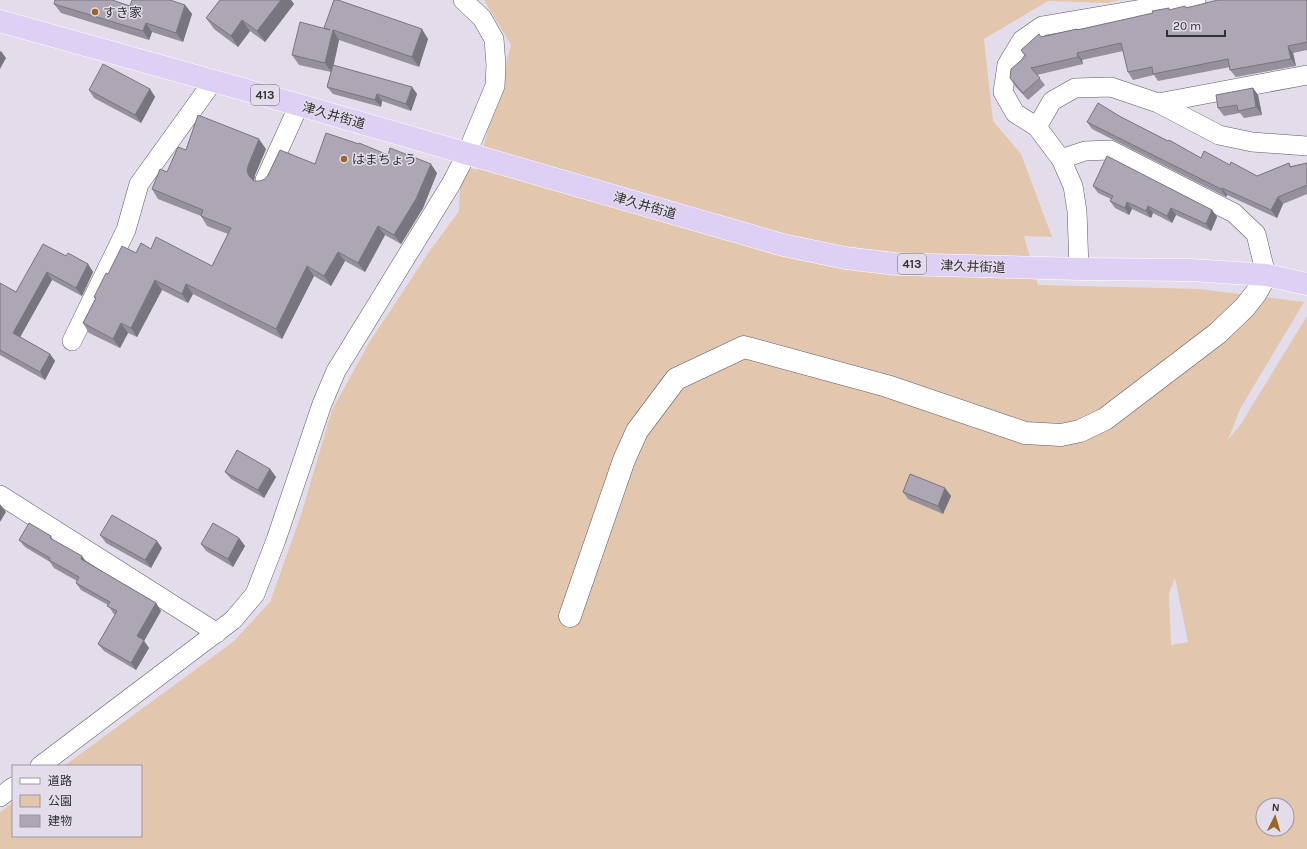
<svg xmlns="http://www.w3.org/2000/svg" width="1307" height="849" viewBox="0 0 1307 849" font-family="Karla,'Noto Sans JP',sans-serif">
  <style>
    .green { fill: #e2c6ad; fill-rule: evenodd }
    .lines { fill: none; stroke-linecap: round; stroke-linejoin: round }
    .minor-casing { stroke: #5e5965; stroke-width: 20 }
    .tertiary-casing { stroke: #5e5965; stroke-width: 23 }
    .trunk-casing { stroke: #fff; stroke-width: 23 }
    .minor { stroke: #fff; stroke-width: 19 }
    .tertiary { stroke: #fff; stroke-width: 22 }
    .trunk { stroke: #decff4; stroke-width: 22 }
    .wall { fill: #95909c }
    .shaded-wall { fill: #79757f }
    .building { fill: #ada7b5; stroke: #79757f }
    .poi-dot { fill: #9e6424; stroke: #e3ddeb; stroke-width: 1.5 }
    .labels { text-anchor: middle; stroke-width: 3; stroke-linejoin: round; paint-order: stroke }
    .shield { fill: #e3ddeb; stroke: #67636c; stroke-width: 1 }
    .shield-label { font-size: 12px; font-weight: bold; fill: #322f35 }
    .poi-label { font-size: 13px; fill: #322f35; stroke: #e3ddeb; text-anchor: start }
    .street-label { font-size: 13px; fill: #322f35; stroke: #e3ddeb }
  </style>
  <rect width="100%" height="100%" fill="#e3ddeb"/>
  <path class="green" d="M484,0H1120L1108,3L1048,1L984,39L993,121L1021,154L1052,237L1024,236L1038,285L1199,289L1304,302L1240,409L1228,440L1241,424L1307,316V849H0V812L13,803V836H141V766H64L233,642L270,602L301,515L332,410L369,343L429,252L459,211L461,166L477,170L511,45ZM1175,578L1188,642L1171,645L1169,593ZM1263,805H1287V829H1263Z"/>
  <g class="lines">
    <g class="minor-casing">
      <path id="minor" d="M1158,103L1307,75
        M1037,127L1052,101L1075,88L1111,87L1158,103L1219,135L1252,142L1307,146
        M1061,159L1085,151L1110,150L1234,213L1256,234L1266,275
        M265,180L299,105
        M1079,269L1077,211L1073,186L1061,159L1037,127L1015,113L1003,92L1007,65L1022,40L1042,26L1196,0
        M72,341L126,230L139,184L214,80
        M0,495L217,633
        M40,766L233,620L255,594L276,540L322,404L336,371L451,184L467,153L495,86L496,65L494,39L482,18L463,0
        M0,797L13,787"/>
    </g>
    <g class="tertiary-casing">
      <path id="tertiary" d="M570,616L624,460L637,431L676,379L744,347L887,386L1025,433L1061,435L1080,431L1105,419L1218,333L1245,307L1256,293L1266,275"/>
    </g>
    <g class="trunk-casing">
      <path id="trunk" d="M0,21L299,105L783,245L845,258L896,264L1079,269L1191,270L1266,275L1307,284"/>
    </g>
    <use href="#minor" class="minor"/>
    <use href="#tertiary" class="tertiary"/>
    <use href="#trunk" class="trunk"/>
  </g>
  <path class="wall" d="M220,0H291L294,4L265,42L250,31L238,47L214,29L206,18Z
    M1307,0V50L1293,53L1296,66L1236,77L1230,70V67L1158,81L1154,75L1133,80L1128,72L1123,51L1082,60L1083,64L1037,75L1045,85L1028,100L1015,86L1010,78L1025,56L1021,50L1041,37L1077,29L1078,30L1186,7Z
    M54,4L130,6L185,5L192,14L183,42L152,32L149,40L61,13Z
    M325,28L428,39L419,67L339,40L333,66L412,87L417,94L411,111L382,101L381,107L333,94L327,87L331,72L299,65L292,55Z
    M1253,88L1258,95L1262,115L1244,118L1240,113L1224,116L1218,108Z
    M150,89L155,97L141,123L94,98L89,90Z
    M1121,117L1168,141L1201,158L1230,165L1257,176L1289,163L1291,166L1307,163V194L1283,204L1277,218L1227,195L1226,197L1092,129L1087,122Z
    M266,149L255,175L254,181H260L315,164L388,155L437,173L423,208L401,244L385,235L365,272L345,261L331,286L314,276L282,339L193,294L188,303L162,290L137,337L128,333L120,348L89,333L83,323L95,299L94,297L108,274L136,253L151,249L212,266L228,234L207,226L201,216L158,199L152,189L186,150Z
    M1093,186L1212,210L1217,217L1211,231L1176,215L1172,223L1153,213L1151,218L1132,209L1129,215L1115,208L1110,201L1111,199L1098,193Z
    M66,256L88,264L93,272L82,296L52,280L20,337L50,354L55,361L45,380L0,355V283L16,292Z
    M270,469L276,477L264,498L231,479L225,472Z
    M945,488L951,496L943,514L908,499L903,492Z
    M100,535L162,548L151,568L106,543Z
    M51,536L54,541L87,563L156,603L161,611L144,641L149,648L136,670L104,651L98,644L115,615L113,613L108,605L81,590L76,583L77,581L54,568L50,562L25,547L19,540Z
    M239,538L245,546L233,567L206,551L201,544Z"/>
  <path class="shaded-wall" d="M281,0H291L294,4L265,42L257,31Z
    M185,5L192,14L183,42L176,33Z
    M242,20L250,31L238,47L231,36Z
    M146,23L152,32L149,40L143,31Z
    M422,29L428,39L419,67L412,57Z
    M333,30L339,40L332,73L325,63Z
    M1288,46L1293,53L1296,66L1291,59Z
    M1,51L6,58L0,69V52Z
    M1077,53L1082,60L1083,64L1078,57Z
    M412,87L417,94L411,111L406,104Z
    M1253,88L1258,95L1262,115L1256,107Z
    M150,89L155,97L141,123L135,115Z
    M377,94L382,101L381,107L375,100Z
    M259,139L266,149L255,175L254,181L249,176L247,171L248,166Z
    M431,164L437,173L423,208L401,244L394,235Z
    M1222,188L1227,195L1226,197L1221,189Z
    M1278,197L1283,204L1277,218L1271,210Z
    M1127,202L1132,209L1129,215L1125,208Z
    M1148,206L1153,213L1151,218L1146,211Z
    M1171,208L1176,215L1172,223L1167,216Z
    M1212,210L1217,217L1211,231L1206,224Z
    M378,226L385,235L365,272L358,263Z
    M338,252L345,261L331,286L324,276Z
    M88,264L93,272L82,296L76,288Z
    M307,266L314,276L282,339L276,329Z
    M47,272L52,280L18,341L13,333Z
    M155,280L162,290L137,337L131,328Z
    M186,284L193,294L188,303L182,294Z
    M121,323L128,333L120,348L113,339Z
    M50,354L55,361L45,380L40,372Z
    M270,469L276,477L264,498L258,490Z
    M945,488L951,496L943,514L938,506Z
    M0,504L6,512L0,522Z
    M239,538L245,546L233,567L228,559Z
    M157,541L162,548L151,568L145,560Z
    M82,556L88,564L81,559Z
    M156,603L161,611L144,641L149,648L136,670L131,663L137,636Z"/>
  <path class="building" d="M55,0H112L130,6L132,0H170L185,5L176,33L146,23L143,31L54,4Z
    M220,0H281L257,31L242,20L231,36L206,18Z
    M334,0H338L422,29L412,57L333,30L325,63L292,55L300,22L330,30L324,28Z
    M1218,0H1307V42L1288,46L1291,59L1230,70L1228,59L1153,74L1152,67L1128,72L1121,43L1077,53L1078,57L1031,68L1040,78L1023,93L1010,78L1011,69L1026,56L1021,50L1039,34L1041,37L1077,29V30L1153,13L1152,11L1169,8V10L1185,6L1186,8Z
    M103,64L150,89L135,115L89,90Z
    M333,65L412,87L406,104L377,94L375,100L327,87Z
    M1253,88L1256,107L1238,111L1237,105L1218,108L1216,95Z
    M1098,103L1121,117L1168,141L1169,140L1201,158L1204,151L1230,165L1231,162L1257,176L1289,163L1290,167L1307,163V185L1278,197L1271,210L1222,188L1221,189L1087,122Z
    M198,115L259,139L248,166L247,171L249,176L254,181H260L265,179L268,175L280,150L315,164L326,133L359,144V143L388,155L390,148L431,164L416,199L394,235L378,226L358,263L338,252L324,276L307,266L276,329L186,284L182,294L155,280L131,328L121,323L113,339L83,323L96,298L94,297L106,273L108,274L122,246L136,253L141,243L151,249L156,237L212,266L231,228L201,216L203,210L152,189L160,169L167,172L178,147L186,150Z
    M1107,156L1212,210L1206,224L1171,208L1167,216L1148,206L1146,211L1127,202L1125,208L1110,201L1113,196L1093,186Z
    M43,244L66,256L68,253L88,264L76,288L47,272L13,333L50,354L40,372L0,350V283L16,292Z
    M237,450L270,469L258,490L225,472Z
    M910,474L945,488L938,506L903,492Z
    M112,515L157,541L145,560L100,535Z
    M29,523L51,536L50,538L82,556L81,559L156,603L137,636L144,640L131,663L98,644L117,611L107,606L110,602L76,583L79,577L49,560L50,558L19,540Z
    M213,523L239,538L228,559L201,544Z"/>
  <g class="poi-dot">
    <circle cx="95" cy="12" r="4"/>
    <circle cx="344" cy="159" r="4"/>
  </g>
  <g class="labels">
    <g class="shield">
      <rect x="251" y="85" width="28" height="20" rx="3"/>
      <rect x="898" y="254" width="28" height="20" rx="3"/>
    </g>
    <g class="shield-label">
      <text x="265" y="99">413</text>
      <text x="912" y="268">413</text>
    </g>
    <g class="poi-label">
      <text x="103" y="17">すき家</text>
      <text x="352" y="164">はまちょう</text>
    </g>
    <g class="street-label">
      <text transform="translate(334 115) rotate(16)" y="5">津久井街道</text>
      <text transform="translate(645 205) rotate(16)" y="5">津久井街道</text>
      <text transform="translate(973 266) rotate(2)" y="5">津久井街道</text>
    </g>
  </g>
  <rect x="12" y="765" width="130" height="72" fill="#e3ddeb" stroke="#9c97a2"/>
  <rect x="20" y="778" width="20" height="6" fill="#ffffff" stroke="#9c97a2"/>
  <text x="48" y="785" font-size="12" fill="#322f35">道路</text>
  <rect x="20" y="795" width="20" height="12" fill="#e2c6ad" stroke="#9c97a2"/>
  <text x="48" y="805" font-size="12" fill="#322f35">公園</text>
  <rect x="20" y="815" width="20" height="12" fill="#ada7b5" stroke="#9c97a2"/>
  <text x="48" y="825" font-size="12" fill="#322f35">建物</text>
  <g transform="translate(1275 817) rotate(5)"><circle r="19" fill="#e3ddeb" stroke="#9c97a2"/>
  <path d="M0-3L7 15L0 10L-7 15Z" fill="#9e6424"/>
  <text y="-6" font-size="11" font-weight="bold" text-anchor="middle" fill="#322f35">N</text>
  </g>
  <path d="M1167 30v6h58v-6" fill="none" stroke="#322f35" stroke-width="2"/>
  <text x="1173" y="30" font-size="12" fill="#322f35" stroke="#e3ddeb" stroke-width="3" paint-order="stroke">20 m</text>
</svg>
